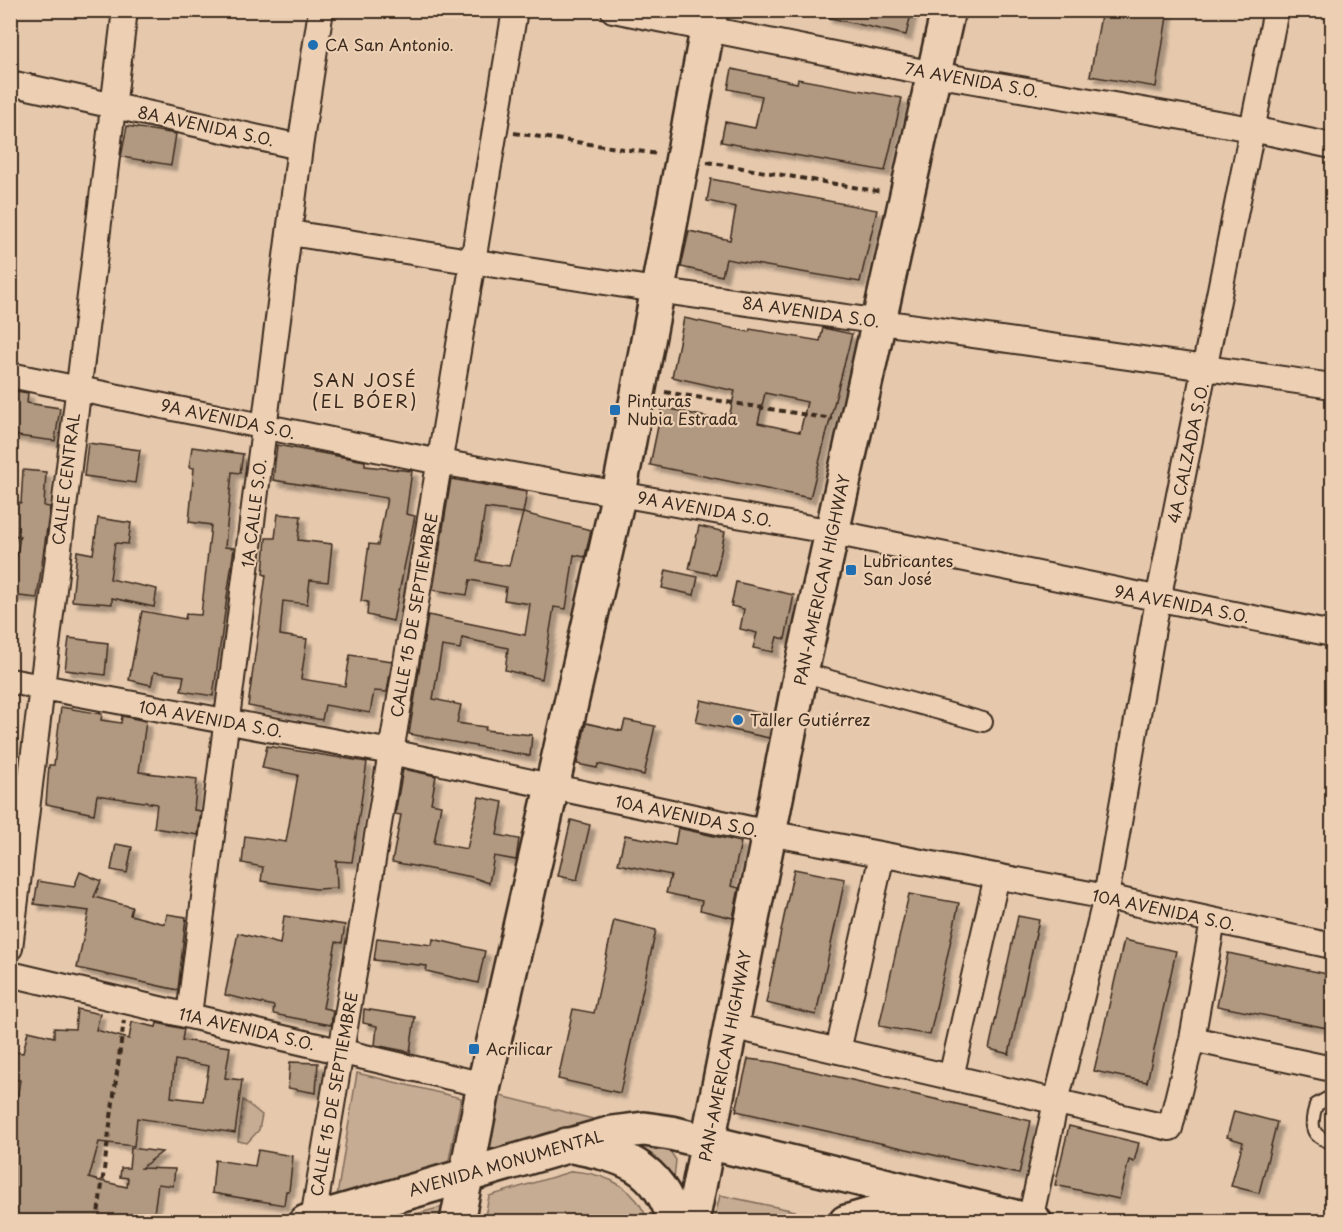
<svg xmlns="http://www.w3.org/2000/svg" width="1343" height="1232" viewBox="0 0 1343 1232" font-family="'Playpen Sans',sans-serif">
  <style>
    .green { fill: #c6ac93; stroke: #806b58; stroke-width: 1.5 }
    .building { fill: #b19880; stroke: #3b2a1e; stroke-width: 1.5; fill-rule: evenodd; filter: url(#shadow) }
    .lines { fill: none; stroke-linecap: round; stroke-linejoin: round }
    .service-casing { stroke: #3b2a1e; stroke-width: 16 }
    .pedestrian-casing { stroke: #3b2a1e; stroke-width: 22 }
    .minor-casing { stroke: #3b2a1e; stroke-width: 28 }
    .secondary-casing { stroke: #3b2a1e; stroke-width: 38 }
    .trunk-casing { stroke: #3b2a1e; stroke-width: 38 }
    .path { stroke: #3b2a1e; stroke-width: 4; stroke-dasharray: 6 4.5; stroke-linecap: butt }
    .service { stroke: #edd0b3; stroke-width: 12 }
    .pedestrian { stroke: #edd0b3; stroke-width: 18 }
    .minor { stroke: #edd0b3; stroke-width: 24 }
    .secondary { stroke: #edd0b3; stroke-width: 33 }
    .trunk { stroke: #edd0b3; stroke-width: 33 }
    .poi-dot { fill: #1f6fb2; stroke: #edd0b3; stroke-width: 2 }
    .labels { text-anchor: middle; stroke-width: 4.5; stroke-linejoin: round; paint-order: stroke }
    .poi-label { font-size: 16px; fill: #3b2a1e; stroke: #edd0b3; text-anchor: start }
    .street-label { font-size: 16px; fill: #3b2a1e; stroke: #edd0b3 }
    .neighbourhood-label { font-size: 18px; letter-spacing: 1.5px; fill: #3b2a1e; stroke: #edd0b3 }
  </style>
  <defs>
    <filter id="shadow"><feDropShadow dx="5.5" dy="5.5" stdDeviation="1.5" flood-color="#0004"/></filter>
  </defs>
  <rect width="100%" height="100%" fill="#e6c9ad"/>
  <filter id="ink" filterUnits="userSpaceOnUse"><feTurbulence type="fractalNoise" baseFrequency=".0167" numOctaves="2"/><feDisplacementMap in="SourceGraphic" scale="12" xChannelSelector="R" yChannelSelector="G"/><feConvolveMatrix kernelMatrix="1 2 1 2 8 2 1 2 1" color-interpolation-filters="sRGB"/></filter>
  <g filter="url(#ink)">
    <path class="green" d="M357,1073L461,1098L448,1165L337,1196Z
      M493,1094L609,1123L481,1156Z
      M243,1100L262,1115L259,1130L247,1143L238,1141Z
      M660,1145L670,1151L676,1160L672,1199L620,1151Z
      M573,1171C608,1174 636,1187 648,1221H484L489,1196Z
      M720,1195L795,1211L782,1221H714Z
      M442,1207L439,1221H390Z"/>
    <path class="building" d="M827,10H912L906,35L826,17Z
      M1102,10H1168L1156,87L1090,76Z
      M732,69L797,83L798,79L902,98L885,171L721,142L725,122L755,128L762,96L728,89Z
      M127,126L176,134L171,165L121,157Z
      M711,179L877,210L860,282L726,259L722,276L681,267L689,231L730,240L736,207L707,201Z
      M684,318L749,332L750,329L820,341L823,328L852,334L810,498L650,465L662,407L728,422L735,391L672,377ZM765,393L807,402L800,432L758,423Z
      M10,390L28,393L27,403L60,408L55,441L10,435Z
      M88,443L140,450L135,483L84,476Z
      M277,445L365,461V466L412,471L406,514L415,516L393,621L367,615L368,602L361,601L369,544L378,545L387,498L273,480Z
      M192,447L243,454L240,473L232,472L225,547L234,548L213,696L181,691L184,676L154,672L151,685L129,680L142,611L185,619L186,614L201,615L211,525L189,522L194,468L189,467Z
      M23,470L46,472L44,506L50,507L37,598L10,595V573H14L20,536L10,535V501L21,503Z
      M451,479L527,492L523,513L591,530L585,557L574,555L566,609L554,607L542,679L505,670L508,648L462,638L460,649L442,646L433,699L461,705L457,723L486,727L485,730L532,735L530,756L409,734L428,615L525,635L530,604L504,600L506,587L470,580L467,595L433,590ZM485,508L523,513L509,566L477,561Z
      M278,514L301,516L298,540L332,544L328,582L310,580L307,604L283,601L280,635L307,639L301,679L345,686L350,655L392,661L387,692L374,691L370,713L325,705L322,720L248,706L266,575L263,574L266,538H275Z
      M98,518L131,523L128,544L115,543L110,579L157,589L154,607L112,598V604L72,601L77,551L93,554Z
      M699,526L725,532L716,575L689,569Z
      M666,570L698,577L694,595L662,588Z
      M736,582L794,595L785,639L777,637L773,652L753,648L757,633L740,629L744,609L731,606Z
      M69,638L108,643L105,675L65,670Z
      M701,700L773,716L769,738L696,722Z
      M61,707L102,714L101,720L121,723L122,716L146,721L139,772L197,779L194,810L201,811L198,835L154,828L157,804L97,795L94,814L46,804L49,765H54Z
      M625,720L655,726L644,775L598,764L597,768L577,764L586,723L622,731Z
      M267,746L367,762L352,862L336,861L337,888L316,889L261,881L263,867L242,863L245,836L286,842L298,775L262,768Z
      M403,769L436,776L431,803L441,805L434,843L467,849L479,797L503,802L497,835L519,839L516,860L494,856L489,883L472,877L392,862L401,815L395,814Z
      M571,820L590,825L577,880L558,876Z
      M678,828L741,842L731,886L739,888L733,918L700,910L702,901L666,893L671,875L618,864L625,835L675,845Z
      M116,844L132,847L127,873L111,870Z
      M794,869L845,879L816,1015L766,1003Z
      M80,872L101,881L94,897L132,907L130,915L165,924L167,914L186,917L178,990L77,968L89,911L34,904L38,881L74,887Z
      M909,894L959,903L930,1035L879,1026Z
      M284,916L345,925L342,943L336,942L323,1008L333,1010L331,1025L273,1014L274,1006L225,995L238,933L280,944Z
      M1018,916L1039,920L1009,1054L989,1049Z
      M614,920L656,930L620,1093L558,1079L573,1009L594,1013Z
      M377,938L432,945L433,939L485,951L478,983L426,971L427,966L374,960Z
      M1124,940L1176,951L1147,1082L1094,1071Z
      M1228,953L1332,975L1327,1028L1217,1006Z
      M77,1009L100,1014L96,1030L129,1039L132,1022L156,1027L157,1023L184,1029L182,1040L230,1047L225,1078L242,1080L235,1133L137,1118L134,1146L99,1142L89,1178L92,1179L127,1187L128,1178L120,1177L121,1168H129L131,1148L162,1152L141,1168L175,1169L173,1186L158,1184L153,1221H10V1122L13,1123L20,1080L10,1078L16,1052L23,1053L28,1031L54,1037V1028L75,1029ZM175,1060L209,1066L203,1101L171,1097Z
      M364,1009L415,1017L410,1052L375,1045L377,1026L363,1023Z
      M748,1059L773,1062L1031,1121L1019,1174L736,1111Z
      M290,1062L318,1063L316,1093L288,1088Z
      M1234,1111L1277,1122L1259,1193L1231,1186L1243,1142L1227,1137Z
      M1069,1126L1139,1143L1134,1162L1129,1160L1119,1199L1055,1185Z
      M258,1150L293,1156L289,1191H286L284,1205L212,1193L215,1160L255,1166Z"/>
    <g class="lines">
      <g class="service-casing">
        <path id="service" d="M1332,1096L1316,1105C1310,1125 1310,1137 1332,1142"/>
      </g>
      <g class="pedestrian-casing">
        <path id="pedestrian" d="M801,672L983,722"/>
      </g>
      <g class="minor-casing">
        <path id="minor" d="M613,10L934,74L1252,129L1332,146
          M10,83L300,147
          M290,233L656,290L1332,386
          M10,375L440,462L833,532L1332,634
          M10,681L391,752L769,833L1106,897L1332,946
          M10,948L125,10
          M10,974L484,1085
          M189,1015L300,147L321,10
          M731,1026L1170,1128L1192,1039L1213,921
          M1192,1039L1332,1069
          M838,1051L882,855
          M951,1077L997,876
          M313,1219L515,10
          M1030,1220L1056,1102L1106,897L1158,600L1276,10"/>
      </g>
      <g class="secondary-casing">
        <path id="secondary" d="M306,1222L612,1133L644,1129L671,1133L1035,1222
          M846,1222L884,1211L937,1205"/>
      </g>
      <g class="trunk-casing">
        <path id="trunk" d="M567,1145C621,1155 658,1163 675,1222
          M457,1222L484,1085L619,493L711,10
          M692,1222L801,672L948,10"/>
      </g>
      <path class="path" d="M514,133L658,154
        M707,162L882,192
        M665,392L832,419
        M97,1222L124,1020"/>
      <use href="#service" class="service"/>
      <use href="#pedestrian" class="pedestrian"/>
      <use href="#minor" class="minor"/>
      <use href="#secondary" class="secondary"/>
      <use href="#trunk" class="trunk"/>
    </g>
  </g>
  <g class="poi-dot">
    <circle cx="313" cy="45" r="6"/>
    <rect x="609" y="404" width="12" height="12" rx="3"/>
    <rect x="845" y="564" width="12" height="12" rx="3"/>
    <circle cx="738" cy="720" r="6"/>
    <rect x="468" y="1043" width="12" height="12" rx="3"/>
  </g>
  <g class="labels">
    <g class="poi-label">
      <text x="325" y="51">CA San Antonio.</text>
      <text x="627" y="407">Pinturas<tspan x="627" dy="18">Nubia Estrada</tspan></text>
      <text x="863" y="567">Lubricantes<tspan x="863" dy="18">San José</tspan></text>
      <text x="750" y="726">Taller Gutiérrez</text>
      <text x="486" y="1055">Acrilicar</text>
    </g>
    <g class="street-label">
      <text transform="translate(972 80) rotate(10)" y="6">7A AVENIDA S.O.</text>
      <text transform="translate(206 126) rotate(12)" y="6">8A AVENIDA S.O.</text>
      <text transform="translate(811 312) rotate(8)" y="6">8A AVENIDA S.O.</text>
      <text transform="translate(228 419) rotate(12)" y="6">9A AVENIDA S.O.</text>
      <text transform="translate(1188 453) rotate(-78)" y="6">4A CALZADA S.O.</text>
      <text transform="translate(66 479) rotate(-83)" y="6">CALLE CENTRAL</text>
      <text transform="translate(705 509) rotate(10)" y="6">9A AVENIDA S.O.</text>
      <text transform="translate(254 513) rotate(-83)" y="6">1A CALLE S.O.</text>
      <text transform="translate(822 580) rotate(-78)" y="6">PAN-AMERICAN HIGHWAY</text>
      <text transform="translate(1182 604) rotate(11)" y="6">9A AVENIDA S.O.</text>
      <text transform="translate(414 615) rotate(-80)" y="6">CALLE 15 DE SEPTIEMBRE</text>
      <text transform="translate(211 719) rotate(10)" y="6">10A AVENIDA S.O.</text>
      <text transform="translate(687 816) rotate(12)" y="6">10A AVENIDA S.O.</text>
      <text transform="translate(1164 910) rotate(12)" y="6">10A AVENIDA S.O.</text>
      <text transform="translate(247 1029) rotate(13)" y="6">11A AVENIDA S.O.</text>
      <text transform="translate(725 1056) rotate(-79)" y="6">PAN-AMERICAN HIGHWAY</text>
      <text transform="translate(334 1094) rotate(-80)" y="6">CALLE 15 DE SEPTIEMBRE</text>
      <text transform="translate(506 1163) rotate(-16)" y="6">AVENIDA MONUMENTAL</text>
    </g>
    <g class="neighbourhood-label">
      <text x="365" y="387">SAN JOSÉ<tspan x="365" dy="21">(EL BÓER)</tspan></text>
    </g>
  </g>
  <rect width="1343" height="1232" fill="none" stroke="#edd0b3" stroke-width="36"/>
  <rect x="18" y="18" width="1307" height="1196" fill="none" stroke="#3b2a1e" stroke-width="2" filter="url(#ink)"/>
</svg>
